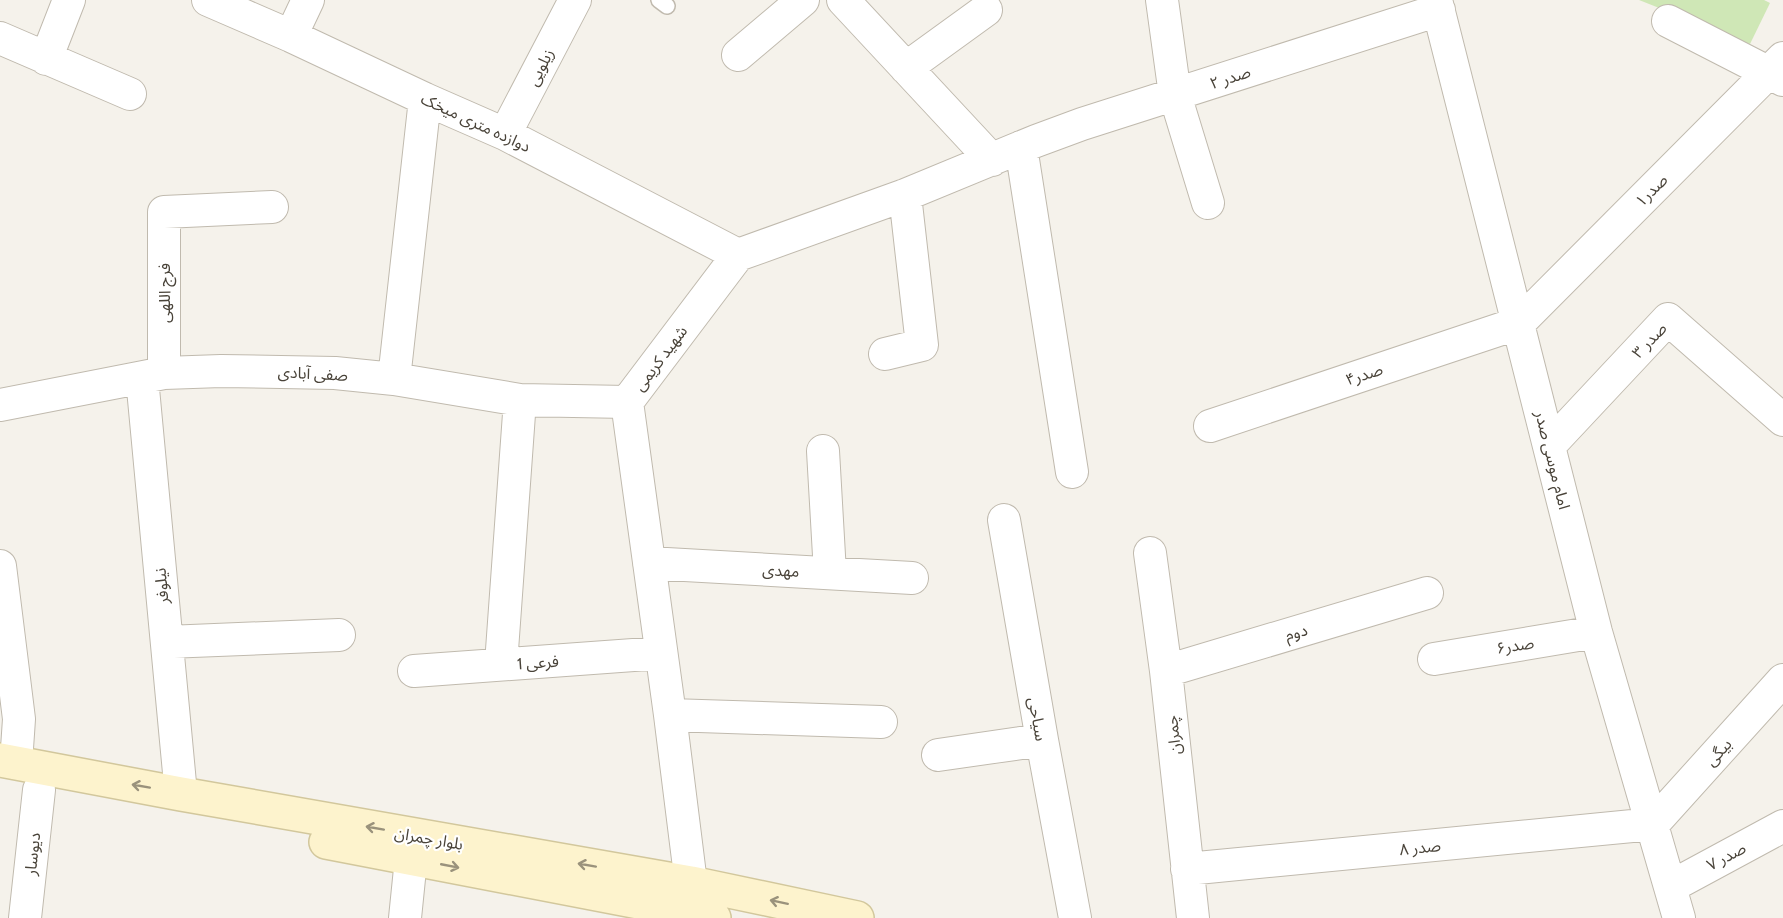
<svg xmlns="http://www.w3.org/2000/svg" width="1783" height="918" viewBox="0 0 1783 918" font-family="Cabin,'Noto Sans Arabic',sans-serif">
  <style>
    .green { fill: #cfe7b6 }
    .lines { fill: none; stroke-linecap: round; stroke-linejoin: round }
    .lane-casing { stroke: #c0baae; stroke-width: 18 }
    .street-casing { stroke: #c0baae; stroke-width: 34 }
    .secondary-casing { stroke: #d2c79c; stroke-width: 36 }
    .lane { stroke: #fff; stroke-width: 15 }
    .street { stroke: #fff; stroke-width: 32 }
    .secondary { stroke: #fdf3cd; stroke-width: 33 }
    .oneway { stroke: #9a927c }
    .labels { text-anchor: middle; stroke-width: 4.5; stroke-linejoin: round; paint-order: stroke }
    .street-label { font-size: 16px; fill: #494339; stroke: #fff }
  </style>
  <rect width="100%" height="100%" fill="#f5f2eb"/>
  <path class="green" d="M1639,0H1764L1770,3L1750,44Z"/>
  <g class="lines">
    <g class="lane-casing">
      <path id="lane" d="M659,0L667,6"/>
    </g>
    <g class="street-casing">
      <path id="street" d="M208,0L291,36L425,99L505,134L738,255
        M843,0L992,160
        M1162,0L1175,95L1208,203
        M1436,0L1596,632L1679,918
        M1668,21L1783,80
        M291,36L308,0
        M0,38L130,94
        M738,55L803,0
        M46,59L69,0
        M906,68L986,10
        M505,134L575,0
        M1021,147L1072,472
        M885,354L922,345L905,195
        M164,373V212L272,207
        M142,378L181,794
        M394,379L425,99
        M0,405L164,373L221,371L335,373L394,379L520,400L627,402
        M1210,426L1519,323L1783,58
        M1549,446L1668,319L1783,420
        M823,451L830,573
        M1004,520L1042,740L1075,918
        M1150,553L1166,671L1193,918
        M649,563L912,578
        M0,566L19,719L16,763
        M167,642L339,635
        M1434,659L1596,632
        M501,664L520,400
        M414,671L661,653
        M1166,671L1427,593
        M670,715L881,722
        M938,755L1042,740
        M1187,869L1653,824L1783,680
        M691,883L670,715L627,402L738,255L905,195L1036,141L1082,124L1439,10
        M1670,887L1783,826
        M25,918L39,790
        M405,918L411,859"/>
    </g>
    <g class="secondary-casing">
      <path id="secondary" d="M0,760L181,794L691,883L857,918
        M326,842L654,905L714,918"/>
    </g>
    <use href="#lane" class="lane"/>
    <use href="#street" class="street"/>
    <use href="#secondary" class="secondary"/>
  </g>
  <defs><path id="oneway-shaft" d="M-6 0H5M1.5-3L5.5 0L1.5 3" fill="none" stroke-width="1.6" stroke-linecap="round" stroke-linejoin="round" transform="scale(1.5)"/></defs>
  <g class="oneway">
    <use href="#oneway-shaft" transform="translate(141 786) rotate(-170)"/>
    <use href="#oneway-shaft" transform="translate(375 828) rotate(-170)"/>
    <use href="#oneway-shaft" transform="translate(587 865) rotate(-170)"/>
    <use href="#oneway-shaft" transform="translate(450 866) rotate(11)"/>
    <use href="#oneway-shaft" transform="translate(779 902) rotate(-168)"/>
  </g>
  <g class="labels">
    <g class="street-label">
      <text transform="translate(540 67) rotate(-63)" y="6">زیلویی</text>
      <text transform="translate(1230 77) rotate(-18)" y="6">صدر ۲</text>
      <text transform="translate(476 122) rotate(25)" y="6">دوازده متری میخک</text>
      <text transform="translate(1651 190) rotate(-45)" y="6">صدر۱</text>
      <text transform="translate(164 293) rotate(-90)" y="6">فرج اللهی</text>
      <text transform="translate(1649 340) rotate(-46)" y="6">صدر ۳</text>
      <text transform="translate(660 358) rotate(-53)" y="6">شهید کریمی</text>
      <text transform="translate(313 373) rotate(3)" y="6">صفی آبادی</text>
      <text transform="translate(1364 374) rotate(-18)" y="6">صدر۴</text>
      <text transform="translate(1553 460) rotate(76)" y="6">امام موسی صدر</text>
      <text transform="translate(781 570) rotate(3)" y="6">مهدی</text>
      <text transform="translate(161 586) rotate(-95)" y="6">نیلوفر</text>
      <text transform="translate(1296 632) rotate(-16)" y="6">دوم</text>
      <text transform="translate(1515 645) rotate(-9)" y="6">صدر۶</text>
      <text transform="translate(538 662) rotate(-4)" y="6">فرعی 1</text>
      <text transform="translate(1038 719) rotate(80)" y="6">سیاحی</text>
      <text transform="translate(1173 735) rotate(-96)" y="6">چمران</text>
      <text transform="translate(1718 752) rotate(-48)" y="6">بیگی</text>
      <text transform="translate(429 838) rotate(10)" y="6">بلوار چمران</text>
      <text transform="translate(1420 847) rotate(-6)" y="6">صدر ۸</text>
      <text transform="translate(32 854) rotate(-84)" y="6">دیوسار</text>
      <text transform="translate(1726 856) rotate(-28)" y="6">صدر ۷</text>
    </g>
  </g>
</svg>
